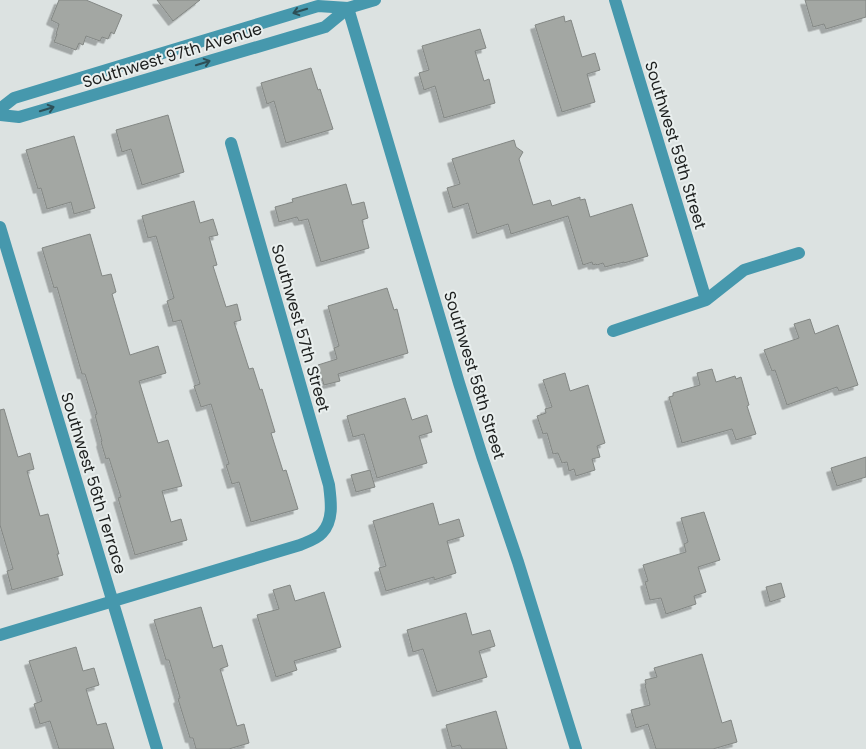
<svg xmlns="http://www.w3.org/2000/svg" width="866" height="749" viewBox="0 0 866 749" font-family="Poppins,sans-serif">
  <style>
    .building { fill: #a3a7a3; stroke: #838784; filter: url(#shadow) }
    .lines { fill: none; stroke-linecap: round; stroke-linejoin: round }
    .minor { stroke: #4698ad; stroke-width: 12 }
    .tertiary { stroke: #4698ad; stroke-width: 12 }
    .oneway { stroke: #2d4f57 }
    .labels { text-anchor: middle; stroke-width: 4; stroke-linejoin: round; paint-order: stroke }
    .street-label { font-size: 16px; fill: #1d1f1e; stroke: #e9efee }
  </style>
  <defs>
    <filter id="shadow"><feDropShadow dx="-4.5" dy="4.5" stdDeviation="0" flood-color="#0004"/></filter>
  </defs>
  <rect width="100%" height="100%" fill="#dce2e1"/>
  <path class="building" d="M59,0H86L122,15L114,34L111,32L108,39L102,37L100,41L86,36L83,45L79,43L76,50L54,42L57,34H56L59,24L51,20Z
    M157,0H200L173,21Z
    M805,0H866V17L826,29L824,24L813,27Z
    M564,16L565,22L571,20L582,57L595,53L600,70L587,74L595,102L562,112L535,25Z
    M480,29L486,48L475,51L484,81L489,79L495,103L444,118L435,86L424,90L419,73L429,70L422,46Z
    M311,68L318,90L320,89L333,129L286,143L274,101L267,104L261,83Z
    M168,115L184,172L142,185L131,149L122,152L116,130Z
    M74,136L95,208L74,214L71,202L47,209L41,188L38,189L26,150Z
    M514,140L516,147L523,152L519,159L533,205L550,200L552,206L580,197V200L585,199L590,217L632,204L648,256L624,263V262L605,267L603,263L597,265L596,264L593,265L592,262L583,265L568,216L511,234L508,224L477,234L468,203L453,208L447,188L460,184L452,159Z
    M346,184L352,205L364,202L368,218L362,220L369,248L321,262L308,219L299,221L297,217L279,222L275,207L293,202L292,199Z
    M194,201L200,223L213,219L218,235L209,237L217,265L213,266L226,307L237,304L241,320L234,322L249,369L253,368L260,390L262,389L275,432L271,433L283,471L286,470L298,509L251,522L239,482L232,484L226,465L229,464L211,404L201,407L194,386L200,384L181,320L173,322L167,301L174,298L156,236L148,238L142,216Z
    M90,234L102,276L111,274L116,292L112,294L130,355L158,346L166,373L139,381L158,443L168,440L182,486L162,491L171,522L181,519L187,540L135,555L118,498L121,497L109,458L106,459L101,442L102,441L95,415L97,414L85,374H82L57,287L54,288L42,248Z
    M387,288L394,310L397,309L408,353L338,374L340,381L324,385L318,365L337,359L334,348L339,346L328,306Z
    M810,319L815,334L838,325L858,385L839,391L837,387L787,405L775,370L772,371L764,350L799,338L794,324Z
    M712,369L716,382L735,376L736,379L741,377L749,405L747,406L756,434L736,440L732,429L682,443L669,397L673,396V393L700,385L697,373Z
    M565,373L570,391L588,385L605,443L597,446L600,457L592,459L595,470L576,476L574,469L569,471L567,462L562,463L558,453L553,454L547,433L543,434L537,416L546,413L545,409L552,407L543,380Z
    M405,398L412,420L427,415L432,432L419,436L427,463L377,478L364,434L353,437L347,416Z
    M4,409L18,457L30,453L34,469L27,471L40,516L48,514L59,554H57L63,575L12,590L7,571L13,569L0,525V410Z
    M866,457V477L837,486L831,468Z
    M370,470L375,487L356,492L351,475Z
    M433,503L439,525L459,519L464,536L447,541L456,573L434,580V577L386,591L379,568L386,566L373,521Z
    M704,512L720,560L698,567L706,592L694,596L696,604L666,614L661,598L650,600L645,582L648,581L643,565L686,552L684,544L688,542L681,518Z
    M781,583L785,597L770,602L766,587Z
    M290,585L295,601L324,592L341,647L294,661L297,670L276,677L257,615L279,609L273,590Z
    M201,607L213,648L222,645L228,666L220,669L237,726L244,724L249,743L229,749H196L193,738H190L178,699L180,698L169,660H166L154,620Z
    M466,613L472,635L490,630L495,646L479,651L487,677L437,692L423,649L413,652L407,630Z
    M76,647L83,671L94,668L99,685L86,689L97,725L106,723L114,749H59L50,721L40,724L34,704L42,701L29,661Z
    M702,654L722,723L731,720L737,742L713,749H656L648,724L636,728L631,710L650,705L645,685L646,684L645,680L657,677L654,668Z
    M496,711L507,749H462L460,745L452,747L446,725Z"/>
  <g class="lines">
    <path class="minor" d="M615,0L706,300
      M348,8L459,383L482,456L518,562L576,749
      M0,227L157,749
      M613,331L706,300L744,270L799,253
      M0,635L300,545C307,542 317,539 322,533C334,520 331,501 329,485L231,143"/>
    <path class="tertiary" d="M0,109L14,98L318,6L348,8L375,0
      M0,115L19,117L325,27L348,8"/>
  </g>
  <defs><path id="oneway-shaft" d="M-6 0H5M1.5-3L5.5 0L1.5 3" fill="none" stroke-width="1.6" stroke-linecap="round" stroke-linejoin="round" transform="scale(1.25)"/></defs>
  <g class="oneway">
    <use href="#oneway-shaft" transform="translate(300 11) rotate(163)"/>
    <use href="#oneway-shaft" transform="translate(203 63) rotate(-17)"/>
    <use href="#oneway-shaft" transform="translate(47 109) rotate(-17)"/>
  </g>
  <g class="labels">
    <g class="street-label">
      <text transform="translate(172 55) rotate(-17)" y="6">Southwest 97th Avenue</text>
      <text transform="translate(676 145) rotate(73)" y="6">Southwest 59th Street</text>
      <text transform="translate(301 328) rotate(74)" y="6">Southwest 57th Street</text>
      <text transform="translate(475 375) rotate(73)" y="6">Southwest 58th Street</text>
      <text transform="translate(94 483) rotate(73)" y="6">Southwest 56th Terrace</text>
    </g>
  </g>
</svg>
